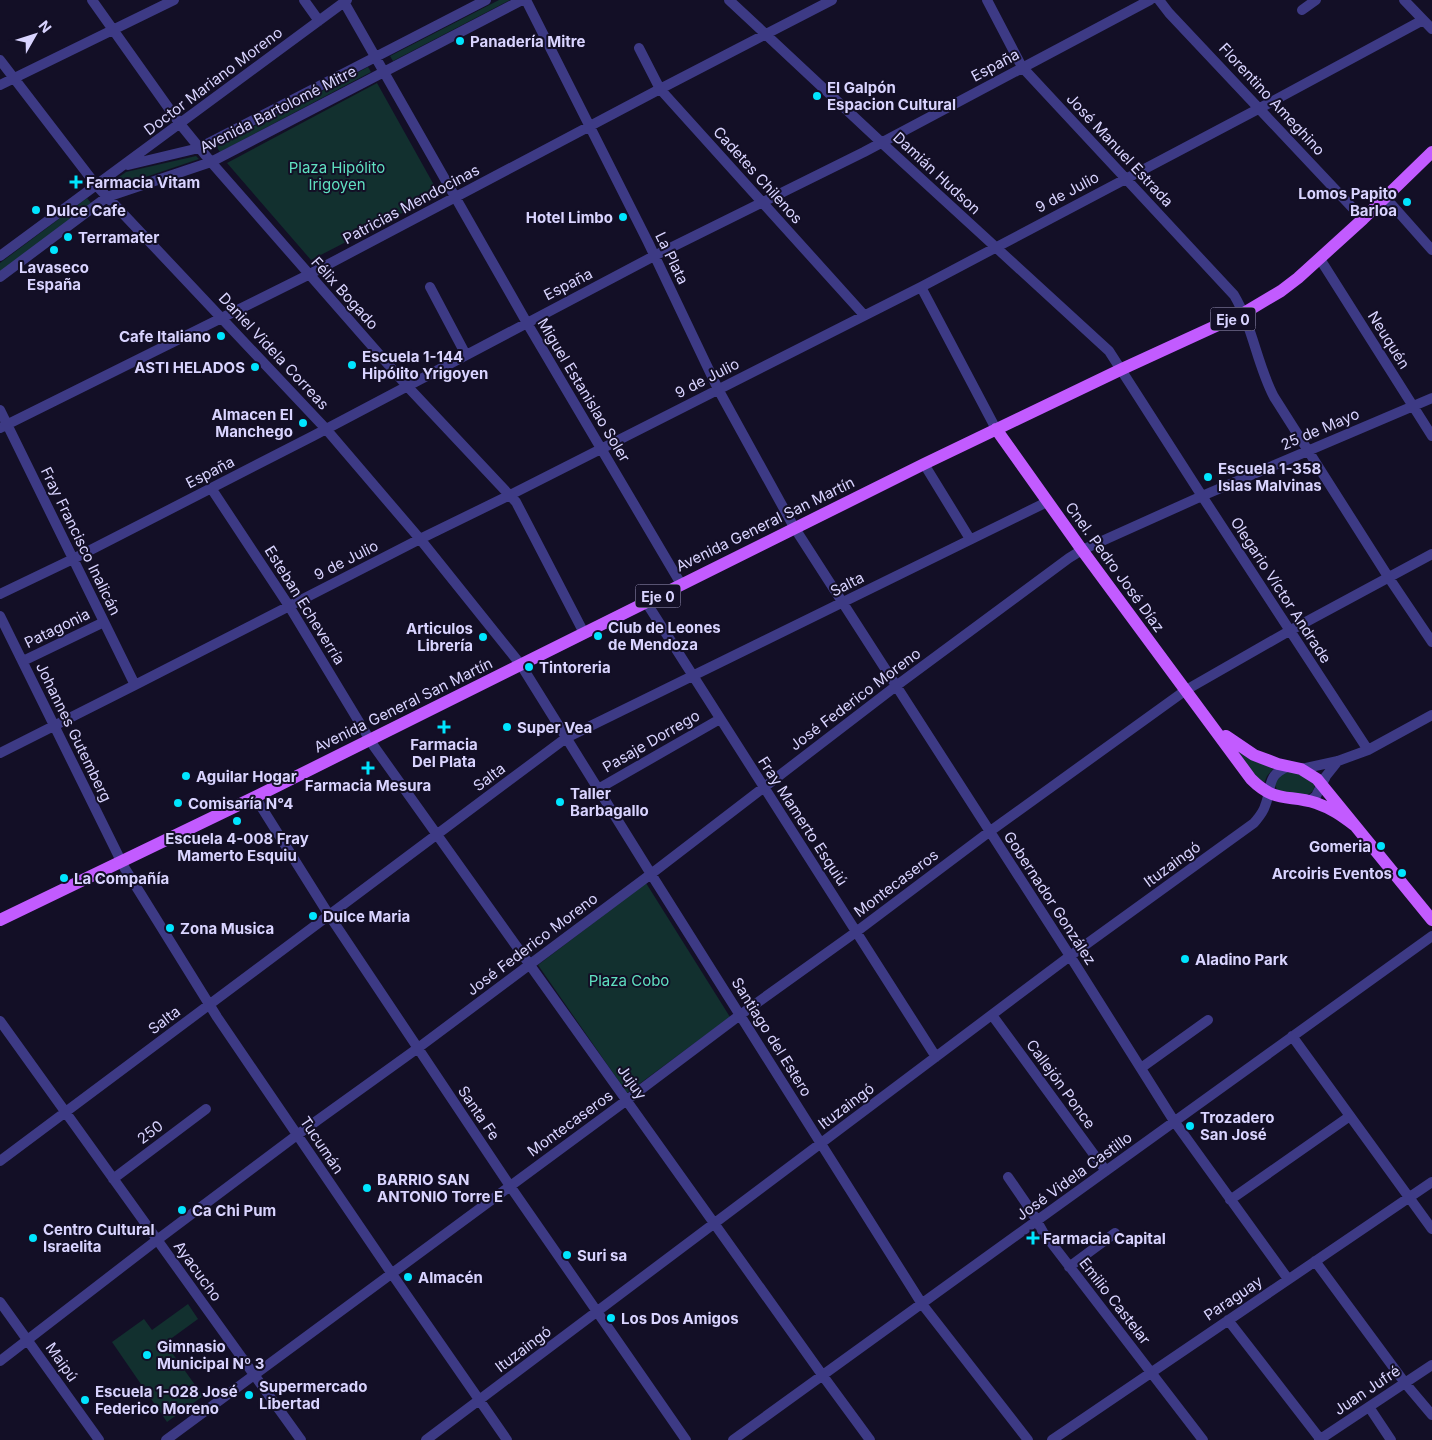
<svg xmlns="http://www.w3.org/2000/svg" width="1432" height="1440" font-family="Inter,sans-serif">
<rect width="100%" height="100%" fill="#130f26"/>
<path fill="#12302f" d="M 499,0 L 510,0 L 393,61 L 390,56 Z
M 368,67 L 371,72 L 220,152 L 216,146 Z
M 377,83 L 439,194 L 311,260 L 227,163 Z
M 196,156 L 199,159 L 113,188 L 109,184 L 126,172 Z
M 87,198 L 91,203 L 0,272 L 0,263 Z
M 1237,749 L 1274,768 L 1267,776 L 1264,783 L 1252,774 Z
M 1284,772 L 1300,772 L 1315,785 L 1313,791 L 1306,796 L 1277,790 L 1275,785 L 1277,777 Z
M 646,883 L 730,1017 L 627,1093 L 538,965 Z
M 188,1304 L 198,1319 L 165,1343 L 203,1396 L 167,1422 L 112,1342 L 144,1319 L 152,1330 Z"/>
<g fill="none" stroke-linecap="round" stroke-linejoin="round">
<path stroke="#3d3a85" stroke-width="10" d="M 92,0 L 180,124 L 211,162 L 407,386 L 516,502 L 584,633
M 304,0 L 319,21
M 526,0 L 648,242 L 718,389 L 794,527 L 1070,956 L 1174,1121 L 1288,1279
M 729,0 L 882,143 L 1109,351 L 1202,496 L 1368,750
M 987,0 L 1022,67 L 1234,295 C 1253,327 1257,365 1274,397 L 1389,578 L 1432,642
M 1159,0 L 1169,13 L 1363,219
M 1404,0 L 1432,29
M 344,2 L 527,323 L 681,584
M 1302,10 L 1316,0
M 639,48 L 660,89 L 864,315
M 0,60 L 96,185 L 326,429 L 420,539 L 521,665 L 651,874 L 922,1304 L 1028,1440
M 0,85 L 174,0
M 128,165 L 199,148 L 486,0
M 1385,197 L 1432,250
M 0,256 L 347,0
M 1320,259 L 1432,436
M 0,277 L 107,197 L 211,162 L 522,0
M 430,287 L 466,355
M 921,287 L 996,429
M 0,410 L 135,685
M 0,428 L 308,275 L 660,89 L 832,0
M 924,464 L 970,539
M 211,488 L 289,606 L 373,745 L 823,1376 L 870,1440
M 0,594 L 73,559 L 313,436 L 654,256 L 864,152 L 1150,0
M 646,602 L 936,1057
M 0,616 L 124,867 L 217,1017 L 392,1274 L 507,1440
M 23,661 L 104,622
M 0,753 L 135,685 L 420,539 L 510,495 L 921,287 L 1260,108 L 1423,20
M 1301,769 L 1338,761 L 1368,750 L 1432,715
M 598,789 L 720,719
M 255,797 L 329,915 L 510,1186 L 686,1440
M 1309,801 L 1316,796 L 1326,776 L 1338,761
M 992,1015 L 1106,1171
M 0,1021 L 301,1440
M 1292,1036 L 1432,1229
M 1141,1068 L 1208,1020
M 0,1161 L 566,738 L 1047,502
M 1008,1177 L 1030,1209 L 1043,1232 L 1203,1440
M 113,1179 L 206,1109
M 1230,1200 L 1350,1116
M 1315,1261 L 1405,1383 L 1432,1415
M 1069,1267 L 1115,1233
M 0,1302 L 99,1440
M 1228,1320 L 1321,1440
M 0,1361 L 157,1240 L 297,1135 L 418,1048 L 651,874 L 896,686 L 1069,558 L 1082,550 L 1202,496 L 1432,398
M 1369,1407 L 1391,1440
M 166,1440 L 627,1100 L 740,1015 L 856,932 L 989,832 L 1186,690 L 1291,630 L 1432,554
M 426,1440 L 1070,956 L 1254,823 C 1258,818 1263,813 1265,806 C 1272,790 1266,775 1287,767
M 733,1440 C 966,1272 1198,1103 1432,936
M 1052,1440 L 1432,1182
M 1319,1440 L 1432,1365"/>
<path stroke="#c25bff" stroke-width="12" d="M 996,429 L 1082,550 L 1251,779 C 1276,804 1288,794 1316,803 C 1331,808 1342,816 1354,825
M 1226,736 L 1254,755 L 1278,764 L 1301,769 L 1317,779 L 1432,920
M 0,920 L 255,797 L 924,464 L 1122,369 L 1244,313 L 1281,291 L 1298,278 L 1363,219 L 1432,152"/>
</g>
<g fill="#00e5ff" stroke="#130f26" stroke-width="2">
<circle cx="460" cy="41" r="5"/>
<circle cx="817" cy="96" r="5"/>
<path d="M73.5 174.5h5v5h5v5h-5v5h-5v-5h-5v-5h5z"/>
<circle cx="1407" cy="202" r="5"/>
<circle cx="36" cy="210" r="5"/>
<circle cx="623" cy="217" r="5"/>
<circle cx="68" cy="237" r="5"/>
<circle cx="54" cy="250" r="5"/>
<circle cx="221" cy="336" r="5"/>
<circle cx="352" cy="365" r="5"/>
<circle cx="255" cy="367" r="5"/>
<circle cx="303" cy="423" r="5"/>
<circle cx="1208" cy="477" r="5"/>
<circle cx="598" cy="636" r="5"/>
<circle cx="483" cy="637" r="5"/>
<circle cx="529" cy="667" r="5"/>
<path d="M441.5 719.5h5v5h5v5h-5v5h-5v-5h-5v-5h5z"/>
<circle cx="507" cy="727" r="5"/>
<path d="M365.5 760.5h5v5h5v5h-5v5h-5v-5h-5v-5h5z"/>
<circle cx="186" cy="776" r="5"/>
<circle cx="560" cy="802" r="5"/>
<circle cx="178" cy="803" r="5"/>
<circle cx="237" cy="821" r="5"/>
<circle cx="1381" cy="846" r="5"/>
<circle cx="1402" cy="873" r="5"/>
<circle cx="64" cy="878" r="5"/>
<circle cx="313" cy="916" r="5"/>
<circle cx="170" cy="928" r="5"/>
<circle cx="1185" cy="959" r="5"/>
<circle cx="1190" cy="1126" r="5"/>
<circle cx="367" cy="1188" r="5"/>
<circle cx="182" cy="1210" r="5"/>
<circle cx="33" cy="1238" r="5"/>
<path d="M1030.5 1230.5h5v5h5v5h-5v5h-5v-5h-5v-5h5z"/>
<circle cx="567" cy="1255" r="5"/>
<circle cx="408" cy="1277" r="5"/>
<circle cx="611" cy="1318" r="5"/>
<circle cx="147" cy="1355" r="5"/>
<circle cx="249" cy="1395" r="5"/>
<circle cx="85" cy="1400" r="5"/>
</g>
<g text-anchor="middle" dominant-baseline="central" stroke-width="4" stroke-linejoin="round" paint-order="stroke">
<g fill="#130f26" stroke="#9e99be" stroke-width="1">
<rect x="1210.5" y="307.5" width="45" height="23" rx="4"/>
<rect x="635.5" y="584.5" width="45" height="23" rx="4"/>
</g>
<g font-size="14" font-weight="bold" fill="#d9d4ff">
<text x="1233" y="319">Eje 0</text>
<text x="658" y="596">Eje 0</text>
</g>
<g font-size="15" font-weight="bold" fill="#d9d4ff" stroke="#130f26" text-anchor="start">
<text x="470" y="41">Panadería Mitre</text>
<text x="827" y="87">El Galpón<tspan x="827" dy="17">Espacion Cultural</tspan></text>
<text x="86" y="182">Farmacia Vitam</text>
<text x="1397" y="193" text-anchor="end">Lomos Papito<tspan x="1397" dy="17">Barloa</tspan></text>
<text x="46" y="210">Dulce Cafe</text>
<text x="613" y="217" text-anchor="end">Hotel Limbo</text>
<text x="78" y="237">Terramater</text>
<text x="54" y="267" text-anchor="middle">Lavaseco<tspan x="54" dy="17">España</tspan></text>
<text x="211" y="336" text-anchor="end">Cafe Italiano</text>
<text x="362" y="356">Escuela 1-144<tspan x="362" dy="17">Hipólito Yrigoyen</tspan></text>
<text x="245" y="367" text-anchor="end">ASTI HELADOS</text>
<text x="293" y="414" text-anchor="end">Almacen El<tspan x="293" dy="17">Manchego</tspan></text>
<text x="1218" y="468">Escuela 1-358<tspan x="1218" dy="17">Islas Malvinas</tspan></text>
<text x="608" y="627">Club de Leones<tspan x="608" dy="17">de Mendoza</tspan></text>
<text x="473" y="628" text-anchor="end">Articulos<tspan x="473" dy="17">Librería</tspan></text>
<text x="539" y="667">Tintoreria</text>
<text x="517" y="727">Super Vea</text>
<text x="444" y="744" text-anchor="middle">Farmacia<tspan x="444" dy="17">Del Plata</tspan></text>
<text x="196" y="776">Aguilar Hogar</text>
<text x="368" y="785" text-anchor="middle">Farmacia Mesura</text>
<text x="570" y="793">Taller<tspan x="570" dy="17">Barbagallo</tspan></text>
<text x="188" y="803">Comisaría N°4</text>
<text x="237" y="838" text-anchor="middle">Escuela 4-008 Fray<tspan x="237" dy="17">Mamerto Esquiu</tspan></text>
<text x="1371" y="846" text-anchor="end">Gomeria</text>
<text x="1392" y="873" text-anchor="end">Arcoiris Eventos</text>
<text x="74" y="878">La Compañía</text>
<text x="323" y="916">Dulce Maria</text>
<text x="180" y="928">Zona Musica</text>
<text x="1195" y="959">Aladino Park</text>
<text x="1200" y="1117">Trozadero<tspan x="1200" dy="17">San José</tspan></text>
<text x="377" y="1179">BARRIO SAN<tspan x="377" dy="17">ANTONIO Torre E</tspan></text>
<text x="192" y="1210">Ca Chi Pum</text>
<text x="43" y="1229">Centro Cultural<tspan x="43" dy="17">Israelita</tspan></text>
<text x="1043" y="1238">Farmacia Capital</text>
<text x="577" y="1255">Suri sa</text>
<text x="418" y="1277">Almacén</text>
<text x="621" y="1318">Los Dos Amigos</text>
<text x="157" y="1346">Gimnasio<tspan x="157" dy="17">Municipal Nº 3</tspan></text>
<text x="259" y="1386">Supermercado<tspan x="259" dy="17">Libertad</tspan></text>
<text x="95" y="1391">Escuela 1-028 José<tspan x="95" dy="17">Federico Moreno</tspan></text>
</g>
<g font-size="15" fill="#d9d4ff" stroke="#130f26">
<text transform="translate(995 65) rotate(-28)">España</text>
<text transform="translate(213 81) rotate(-37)">Doctor Mariano Moreno</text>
<text transform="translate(1272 99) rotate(47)">Florentino Ameghino</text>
<text transform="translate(278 109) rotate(-27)">Avenida Bartolomé Mitre</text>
<text transform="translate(1120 150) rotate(47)">José Manuel Estrada</text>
<text transform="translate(937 173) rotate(43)">Damián Hudson</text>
<text transform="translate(758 175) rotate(48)">Cadetes Chilenos</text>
<text transform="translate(1067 192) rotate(-28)">9 de Julio</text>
<text transform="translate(411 204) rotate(-28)">Patricias Mendocinas</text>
<text transform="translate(672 258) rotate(64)">La Plata</text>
<text transform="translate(568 284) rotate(-27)">España</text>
<text transform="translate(345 293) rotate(48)">Félix Bogado</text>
<text transform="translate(1389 340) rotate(58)">Neuquén</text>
<text transform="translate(274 351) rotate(47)">Daniel Videla Correas</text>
<text transform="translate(707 378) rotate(-27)">9 de Julio</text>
<text transform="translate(584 390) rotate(59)">Miguel Estanislao Soler</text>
<text transform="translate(1320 429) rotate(-23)">25 de Mayo</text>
<text transform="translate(210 472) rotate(-27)">España</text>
<text transform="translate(765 524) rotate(-26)">Avenida General San Martín</text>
<text transform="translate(81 541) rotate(64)">Fray Francisco Inalicán</text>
<text transform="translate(346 560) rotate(-27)">9 de Julio</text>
<text transform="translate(1115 567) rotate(54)">Cnel. Pedro José Díaz</text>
<text transform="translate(847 584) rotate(-27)">Salta</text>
<text transform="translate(1281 590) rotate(57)">Olegario Víctor Andrade</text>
<text transform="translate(305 605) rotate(58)">Esteban Echeverría</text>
<text transform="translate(57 628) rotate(-26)">Patagonia</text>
<text transform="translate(855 699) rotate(-37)">José Federico Moreno</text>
<text transform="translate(403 705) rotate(-26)">Avenida General San Martín</text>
<text transform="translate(74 732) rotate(64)">Johannes Gutemberg</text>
<text transform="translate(651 741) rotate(-30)">Pasaje Dorrego</text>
<text transform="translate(489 777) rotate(-37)">Salta</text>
<text transform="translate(803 821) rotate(57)">Fray Mamerto Esquiú</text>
<text transform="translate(1172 864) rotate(-36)">Ituzaingó</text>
<text transform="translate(896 883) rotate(-37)">Montecaseros</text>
<text transform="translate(1050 898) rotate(57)">Gobernador González</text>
<text transform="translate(532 944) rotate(-37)">José Federico Moreno</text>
<text transform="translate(164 1020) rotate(-37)">Salta</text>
<text transform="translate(772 1037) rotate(58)">Santiago del Estero</text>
<text transform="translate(632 1082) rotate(55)">Jujuy</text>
<text transform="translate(1061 1084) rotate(54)">Callejón Ponce</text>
<text transform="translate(846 1106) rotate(-37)">Ituzaingó</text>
<text transform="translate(479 1113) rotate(56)">Santa Fe</text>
<text transform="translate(570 1123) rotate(-36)">Montecaseros</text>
<text transform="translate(150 1132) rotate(-37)">250</text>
<text transform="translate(322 1145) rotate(56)">Tucumán</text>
<text transform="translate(1074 1176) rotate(-36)">José Videla Castillo</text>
<text transform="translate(198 1271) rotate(54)">Ayacucho</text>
<text transform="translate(1233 1298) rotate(-34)">Paraguay</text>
<text transform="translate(1115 1301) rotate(52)">Emilio Castelar</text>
<text transform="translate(523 1349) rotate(-37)">Ituzaingó</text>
<text transform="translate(62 1362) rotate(55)">Maipú</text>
<text transform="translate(1367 1390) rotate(-34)">Juan Jufré</text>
</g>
<g font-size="15" fill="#5fe0c0" stroke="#130f26">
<text x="337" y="167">Plaza Hipólito<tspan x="337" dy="17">Irigoyen</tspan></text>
<text x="629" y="980">Plaza Cobo</text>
</g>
</g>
<g transform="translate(35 35) rotate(51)" stroke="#130f26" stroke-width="4" paint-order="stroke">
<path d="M0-4L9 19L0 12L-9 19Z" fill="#d9d4ff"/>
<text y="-8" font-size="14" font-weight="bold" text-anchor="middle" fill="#d9d4ff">N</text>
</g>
</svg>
